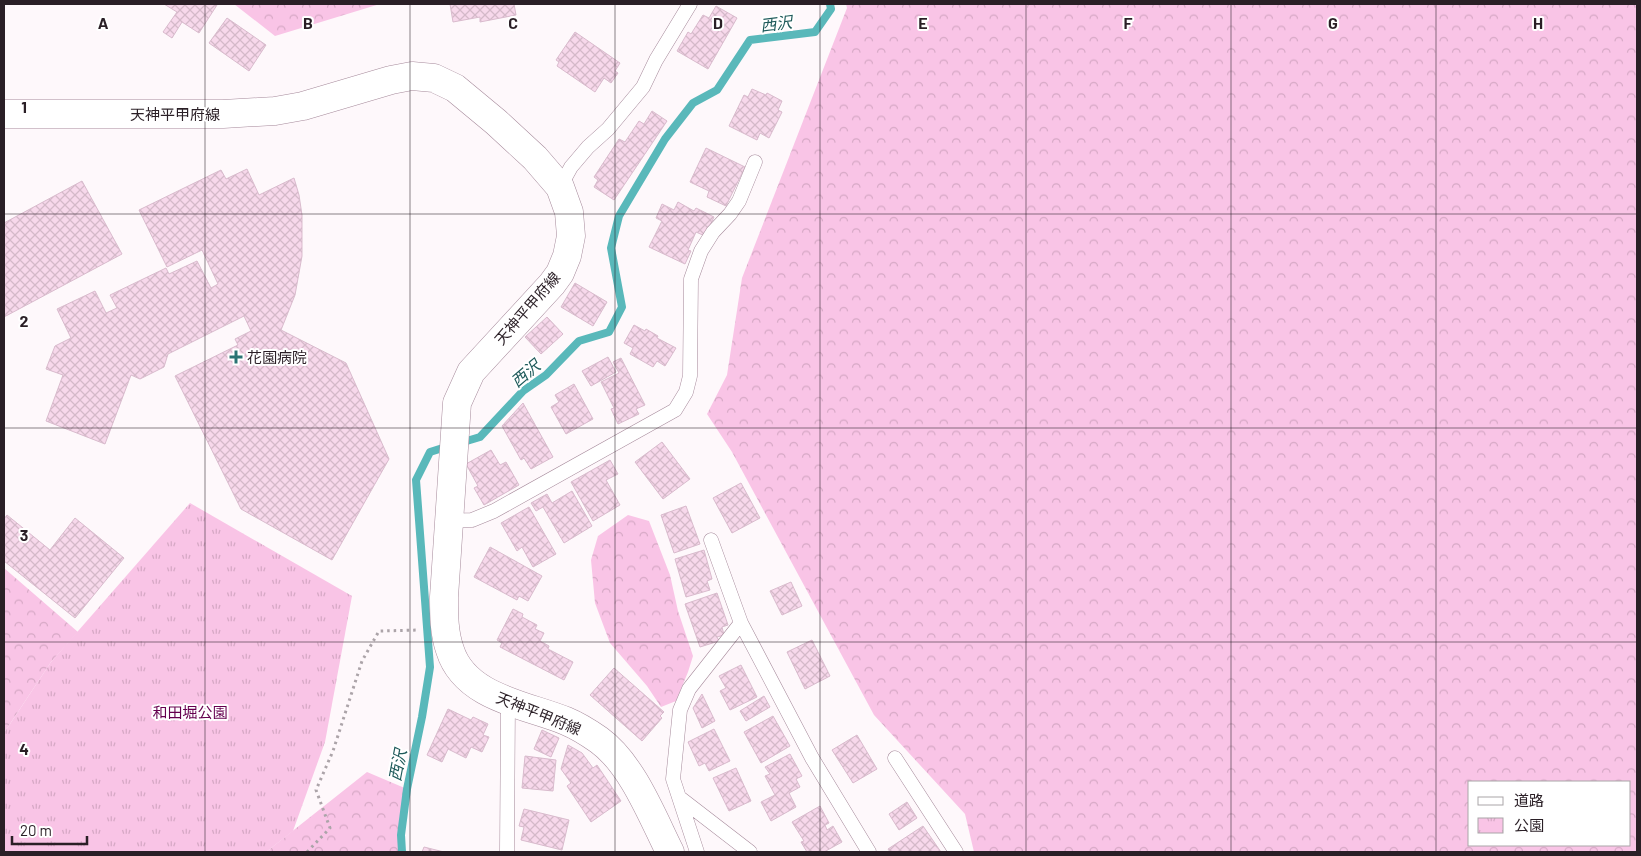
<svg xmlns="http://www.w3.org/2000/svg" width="1641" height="856" font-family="Barlow,'Noto Sans JP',sans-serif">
<defs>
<pattern id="forest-crowns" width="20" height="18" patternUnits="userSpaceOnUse" patternTransform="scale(1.25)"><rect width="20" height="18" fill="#f9c4e6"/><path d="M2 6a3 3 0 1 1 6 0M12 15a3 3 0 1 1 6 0" fill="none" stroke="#d6a8c5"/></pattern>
<pattern id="park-tufts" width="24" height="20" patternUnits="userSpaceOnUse" patternTransform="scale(1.25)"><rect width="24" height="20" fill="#f9c4e6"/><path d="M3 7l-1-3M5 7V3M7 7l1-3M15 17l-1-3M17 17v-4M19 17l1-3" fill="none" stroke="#d6a8c5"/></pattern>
<pattern id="building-cross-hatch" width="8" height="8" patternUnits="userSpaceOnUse" patternTransform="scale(1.25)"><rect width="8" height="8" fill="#f7d8eb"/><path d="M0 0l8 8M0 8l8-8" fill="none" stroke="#d4b9c9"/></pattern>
</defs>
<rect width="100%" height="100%" fill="#fef8fb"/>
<path fill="url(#forest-crowns)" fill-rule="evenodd" d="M 234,4 L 380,4 L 275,36 Z
M 846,4 L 1637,4 L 1637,852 L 974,852 L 965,814 L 874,715 L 732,452 L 707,414 L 727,375 L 742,278 L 847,8 ZM 1470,782 L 1630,782 L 1630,845 L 1470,845 Z
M 628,515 L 649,521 L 670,575 L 678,611 L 693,656 L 688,672 L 676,701 L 661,707 L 647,686 L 610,643 L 595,603 L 591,560 L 598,536 Z
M 4,568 L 78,632 L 51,662 L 4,733 Z
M 367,772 L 407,789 L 401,835 L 402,852 L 266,852 Z"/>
<path fill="url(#park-tufts)" d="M 190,503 L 352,596 L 325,742 L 293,831 L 266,852 L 4,852 L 4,733 L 51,662 Z"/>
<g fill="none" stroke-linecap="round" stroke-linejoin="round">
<path stroke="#59b8ba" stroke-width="8" d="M 460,443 L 480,437 L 523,391 L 546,375 L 579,341 L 609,332 L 622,307 L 611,248 L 619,216 L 665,139 L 693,103 L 717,90 L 750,40 L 815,32 L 831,9 L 830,4
M 402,852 L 401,835 L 407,789 L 422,717 L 430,667 L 416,480 L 430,452 L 449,446"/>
</g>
<path fill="url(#building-cross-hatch)" stroke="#d9bbcd" d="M 164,4 L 215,4 L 217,5 L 199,33 L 182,22 L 172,38 L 163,32 L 177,12 Z
M 450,4 L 514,4 L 516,15 L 480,22 L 480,17 L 453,22 Z
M 716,6 L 737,18 L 708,69 L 677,51 L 688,32 L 691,34 L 703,15 L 709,18 Z
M 227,18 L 266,45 L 249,71 L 209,43 Z
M 575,32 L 620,63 L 615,71 L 618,73 L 611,83 L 604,78 L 595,92 L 557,66 L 559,62 L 556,60 Z
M 752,89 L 766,95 L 767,93 L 782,101 L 778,110 L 782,112 L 769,138 L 760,133 L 757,140 L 729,126 L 744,95 L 748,97 Z
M 652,111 L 667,121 L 614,200 L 594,187 L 598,180 L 594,177 L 619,139 L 625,142 L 639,121 L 644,124 Z
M 706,148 L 745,167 L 726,206 L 707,197 L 709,191 L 690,182 Z
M 247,169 L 259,195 L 294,178 L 299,195 L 302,215 L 302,256 L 295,295 L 281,330 L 346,363 L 389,459 L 332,560 L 241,509 L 175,376 L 238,345 L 235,339 L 251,331 L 244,316 L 168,354 L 164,367 L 140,379 L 131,375 L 105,444 L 46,421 L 63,375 L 46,369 L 55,346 L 71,338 L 57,309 L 95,291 L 106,313 L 117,308 L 110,295 L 166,268 L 169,274 L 197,261 L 211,288 L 218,284 L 202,250 L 167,267 L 139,210 L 221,170 L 226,179 Z
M 82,181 L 122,254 L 4,317 L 4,223 Z
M 678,202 L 694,211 L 696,208 L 714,217 L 705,236 L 696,232 L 688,250 L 691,251 L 685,264 L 649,247 L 662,221 L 656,218 L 662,204 L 674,210 Z
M 575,283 L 607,302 L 593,326 L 561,307 Z
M 547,317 L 563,334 L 541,354 L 525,337 Z
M 634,325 L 645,331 L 646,329 L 658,336 L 657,338 L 676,348 L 665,366 L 657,361 L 653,367 L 630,354 L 633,348 L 624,343 Z
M 608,357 L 616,372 L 591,386 L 582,371 Z
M 621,358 L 645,405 L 636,409 L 639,414 L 618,424 L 611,409 L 614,408 L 601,382 L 619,373 L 613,362 Z
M 574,384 L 593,419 L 566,434 L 551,407 L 559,402 L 555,395 Z
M 523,403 L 553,457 L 531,469 L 524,458 L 521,460 L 502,426 Z
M 662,442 L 690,479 L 663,499 L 635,462 Z
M 491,450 L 500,465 L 506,462 L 519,485 L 484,505 L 474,488 L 478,486 L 466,464 Z
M 610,460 L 618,474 L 606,480 L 620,505 L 593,521 L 571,482 Z
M 741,483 L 760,518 L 732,533 L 713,498 Z
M 572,491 L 592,526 L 564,543 L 543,507 L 536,511 L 531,503 L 547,494 L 552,503 Z
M 686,506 L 700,544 L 674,553 L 661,515 Z
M 529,507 L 556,554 L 533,567 L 522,547 L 517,551 L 501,523 Z
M 7,515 L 50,550 L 75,518 L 124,558 L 75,618 L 4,561 L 4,519 Z
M 490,547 L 542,576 L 528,601 L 519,596 L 517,600 L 474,577 Z
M 704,550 L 712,579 L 707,581 L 710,590 L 686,597 L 675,559 Z
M 791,582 L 802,606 L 782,615 L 770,591 Z
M 717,593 L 728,625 L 722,627 L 724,635 L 717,637 L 719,641 L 700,647 L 685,604 Z
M 513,609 L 523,614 L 522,617 L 537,625 L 535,629 L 544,633 L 540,641 L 549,646 L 548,649 L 573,662 L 564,680 L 500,647 L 502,643 L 497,640 Z
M 812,640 L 830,676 L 805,689 L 787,652 Z
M 741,665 L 757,697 L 730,710 L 720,691 L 726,688 L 719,676 Z
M 614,668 L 664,712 L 660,716 L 662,718 L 642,741 L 590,695 Z
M 702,694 L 715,721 L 702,728 L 693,708 Z
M 764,696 L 770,707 L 746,721 L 740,711 Z
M 448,709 L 471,720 L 473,717 L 488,724 L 483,735 L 489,737 L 482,752 L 471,747 L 466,758 L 448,749 L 442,762 L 427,755 Z
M 773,716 L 790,746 L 761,763 L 744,732 Z
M 714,729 L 730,761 L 709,771 L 705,763 L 699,766 L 688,742 Z
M 542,730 L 559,738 L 551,757 L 534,749 Z
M 857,735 L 877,769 L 853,783 L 832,750 Z
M 568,745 L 582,753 L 593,768 L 597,765 L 621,801 L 591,822 L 567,786 L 571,783 L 561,769 Z
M 790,754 L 802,776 L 796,779 L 800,787 L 789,793 L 796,807 L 771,821 L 761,802 L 775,795 L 765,776 L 770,774 L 765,767 Z
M 525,756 L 556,760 L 553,791 L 522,788 Z
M 736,768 L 751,801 L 729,811 L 713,778 Z
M 907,802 L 917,818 L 899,830 L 889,814 Z
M 820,806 L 829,823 L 825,825 L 827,830 L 833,826 L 842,842 L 824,852 L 807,852 L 801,842 L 804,841 L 792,822 Z
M 524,809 L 569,820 L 562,850 L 521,840 L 524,827 L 519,826 Z
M 923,826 L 941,852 L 890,852 L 888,849 Z
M 424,847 L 444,852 L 422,852 Z"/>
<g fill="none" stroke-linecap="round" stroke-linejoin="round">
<g stroke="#a68a9b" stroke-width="15">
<path id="service" d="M 560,187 L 571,167 L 588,147 L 608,129 L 643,87 L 656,60 L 690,4
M 449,521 L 472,520 L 494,511 L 675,410 L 686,392 L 690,376 L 691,279 L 701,251 L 713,232 L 730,214 L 739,201 L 755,162
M 711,540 L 741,623 L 812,758 L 869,852
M 895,758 L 956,852
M 680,798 L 750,852
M 507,852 L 508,702
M 697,852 L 673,779 L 680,710 L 689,689 L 741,623"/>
</g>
<g stroke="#a68a9b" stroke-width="29">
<path id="secondary" d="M 4,114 L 223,114 L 275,111 L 303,106 L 391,80 L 412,76 L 434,78 L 455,88 L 496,122 L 535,158 L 560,187 L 569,212 L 571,236 L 567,256 L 560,273 L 552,284 L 471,372 L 457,403 L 444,597 C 444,616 444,633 450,650 C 465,698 527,705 566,721 C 578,726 589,733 599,740 C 632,764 652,816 670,852"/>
</g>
<path stroke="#aca4a9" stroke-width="3" stroke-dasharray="2.5 4" stroke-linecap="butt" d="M 307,852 L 330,828 L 316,790 L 333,751 L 362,661 L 379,631 L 419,630"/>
<use href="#service" stroke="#fff" stroke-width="14"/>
<use href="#secondary" stroke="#fff" stroke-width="28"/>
</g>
<path fill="none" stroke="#2a1f26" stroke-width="1" stroke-opacity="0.55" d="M 205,4 L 205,852M 410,4 L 410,852M 615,4 L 615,852M 820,4 L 820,852M 1026,4 L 1026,852M 1231,4 L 1231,852M 1436,4 L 1436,852M 4,214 L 1637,214M 4,428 L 1637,428M 4,642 L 1637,642"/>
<path fill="#297373" stroke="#fff" stroke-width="2" d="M233.5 349.5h5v5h5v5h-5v5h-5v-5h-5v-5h5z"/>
<g text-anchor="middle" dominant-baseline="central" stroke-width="4" stroke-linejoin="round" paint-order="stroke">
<g font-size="15" fill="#2a1f26" stroke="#fff">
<text x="175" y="114">天神平甲府線</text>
<text transform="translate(527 308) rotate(-49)">天神平甲府線</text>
<text transform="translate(539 713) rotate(22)">天神平甲府線</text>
</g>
<g font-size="15" fill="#2a1f26" stroke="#fff" text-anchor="start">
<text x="247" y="357">花園病院</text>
</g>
<g font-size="15" fill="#65004f" stroke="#fff">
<text x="190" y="712">和田堀公園</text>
</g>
<g font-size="16" font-style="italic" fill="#1e5a5a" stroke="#fff">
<text transform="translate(776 23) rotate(-7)">西沢</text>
<text transform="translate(525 373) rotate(-40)">西沢</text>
<text transform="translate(397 765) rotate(-79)">西沢</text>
</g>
</g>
<g font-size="16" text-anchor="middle" font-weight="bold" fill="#2a1f26" stroke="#fff" stroke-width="4" stroke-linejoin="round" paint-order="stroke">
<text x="103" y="29">A</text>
<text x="308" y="29">B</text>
<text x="513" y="29">C</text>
<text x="718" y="29">D</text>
<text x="923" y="29">E</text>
<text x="1128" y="29">F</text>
<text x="1333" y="29">G</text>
<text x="1538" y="29">H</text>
<text x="24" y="113">1</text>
<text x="24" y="327">2</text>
<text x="24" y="541">3</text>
<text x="24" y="755">4</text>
</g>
<rect width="1641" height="856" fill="none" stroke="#2a1f26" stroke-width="10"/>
<rect x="1468" y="781" width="162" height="65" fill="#ffffff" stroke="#aaa5a8"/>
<rect x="1478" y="797" width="25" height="8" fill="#ffffff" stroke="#aaa5a8"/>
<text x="1514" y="806" font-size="15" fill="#2a1f26">道路</text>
<rect x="1478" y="818" width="25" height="15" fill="url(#park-tufts)" stroke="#aaa5a8"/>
<text x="1514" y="831" font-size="15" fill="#2a1f26">公園</text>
<path d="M12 836v8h75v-8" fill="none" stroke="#2a1f26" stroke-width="2.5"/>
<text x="20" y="836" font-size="15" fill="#2a1f26" stroke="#ffffff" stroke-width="4" paint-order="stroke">20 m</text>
</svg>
